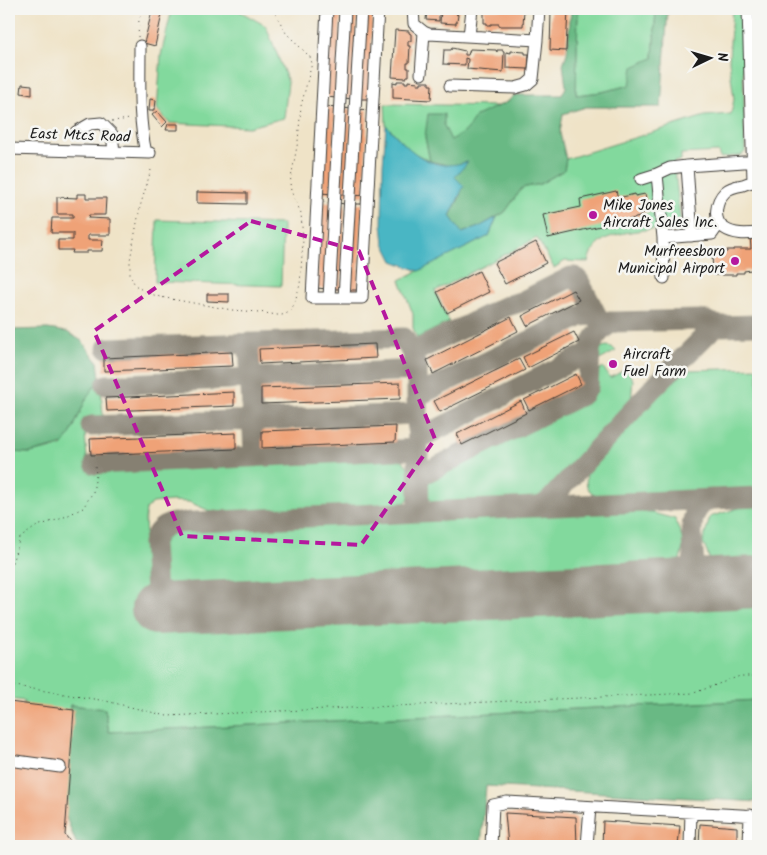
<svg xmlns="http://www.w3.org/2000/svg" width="767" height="855" font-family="Kalam,sans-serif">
<rect width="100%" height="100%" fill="#f6f6f2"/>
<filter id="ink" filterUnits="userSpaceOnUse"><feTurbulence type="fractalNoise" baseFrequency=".02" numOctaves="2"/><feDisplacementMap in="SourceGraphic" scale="10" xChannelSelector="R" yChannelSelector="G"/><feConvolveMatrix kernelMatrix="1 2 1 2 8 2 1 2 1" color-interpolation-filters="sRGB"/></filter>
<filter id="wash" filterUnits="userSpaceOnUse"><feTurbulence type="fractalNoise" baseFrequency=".0096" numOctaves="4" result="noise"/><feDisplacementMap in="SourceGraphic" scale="20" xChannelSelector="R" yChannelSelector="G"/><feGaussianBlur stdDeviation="1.12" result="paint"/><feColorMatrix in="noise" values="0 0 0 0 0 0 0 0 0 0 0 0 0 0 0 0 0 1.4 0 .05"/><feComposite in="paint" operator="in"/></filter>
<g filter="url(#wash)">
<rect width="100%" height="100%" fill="#efe3c7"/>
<path fill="#82d99d" stroke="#4f7a5c" d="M 172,9 L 236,9 L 266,26 L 288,82 L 284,118 L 249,127 L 169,123 L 157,109 L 161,55 Z
M 578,9 L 656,9 L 653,58 L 630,85 L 602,92 L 576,95 Z
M 732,9 L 742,9 L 745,152 L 742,155 L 720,158 L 718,152 L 681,154 L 681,160 L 674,162 L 681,226 C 660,229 626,230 607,238 C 597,243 590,252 588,262 L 565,261 L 554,268 L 537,238 L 435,291 L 449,322 L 417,338 L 413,328 L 413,314 L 400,280 L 489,236 L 497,217 L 505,212 L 522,188 L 540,184 L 564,170 L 566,159 L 705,116 L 731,114 L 734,99 L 729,61 Z
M 385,104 L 498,106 L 476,116 L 468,131 L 451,141 L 444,126 L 425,137 L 430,161 L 412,152 L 386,125 Z
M 157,220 L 283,224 L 281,286 L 155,282 Z
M 606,346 L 612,347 L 616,351 L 596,362 C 596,354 597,348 606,346 Z
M 603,367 L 610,378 L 626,369 L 633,380 L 631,401 L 546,494 L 537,499 L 527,501 L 439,506 L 430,500 L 425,493 L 427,484 L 433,476 L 591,398 L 595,373 Z
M 758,368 L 758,490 L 603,498 C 586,492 584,486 588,470 L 646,404 L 688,370 Z
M 100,378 L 103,416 L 100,420 L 84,420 L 88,471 L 400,457 L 412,472 C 412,489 414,503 394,507 L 219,515 L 189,502 L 171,501 L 153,503 L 146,509 L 145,520 L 151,629 L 758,601 L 758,700 L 109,732 L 105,709 L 70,705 L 67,755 L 19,750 L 24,701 L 9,699 L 9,452 L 30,453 L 62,446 L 72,431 L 86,399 Z
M 758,504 L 758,566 L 713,568 L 703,542 L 710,517 L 748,505 Z
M 638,509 L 675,519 L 684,543 L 678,568 L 174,591 L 162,581 L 159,549 L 173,530 Z"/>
<path fill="#69b984" stroke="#426a50" d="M 571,9 L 578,9 L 576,95 L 602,92 L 630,85 L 633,67 L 653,58 L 656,9 L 668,9 L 661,107 L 586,107 L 563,114 L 560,133 L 566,159 L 564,170 L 540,184 L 522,188 L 505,212 L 479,227 L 461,233 L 450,216 L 461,195 L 455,178 L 447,165 L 430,161 L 425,137 L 428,114 L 444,114 L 444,126 L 451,140 L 466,131 L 476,116 L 507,102 L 515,95 L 562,95 L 566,87 L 563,64 L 567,53 Z
M 48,329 L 67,332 L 82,341 L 98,362 L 100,378 L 86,399 L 72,431 L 64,444 L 30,453 L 9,452 L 9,330 Z
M 758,700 L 758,802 L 486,786 L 481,846 L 93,846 L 76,843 L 64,812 L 70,705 L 105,709 L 109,732 Z"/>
<path fill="#49b6c4" stroke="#326970" d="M 386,125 C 403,143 421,165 448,165 C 454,165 461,163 468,162 L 455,177 L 464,186 L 450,216 L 462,233 L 479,227 L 497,217 L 489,236 L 419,271 L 393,261 L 384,243 L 382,225 L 383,165 Z"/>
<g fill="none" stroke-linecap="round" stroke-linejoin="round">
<path stroke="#868072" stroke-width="21" d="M 614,322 L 698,320 L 706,321 L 719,326
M 249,343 L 254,455
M 107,348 L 404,338 L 412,353
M 106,385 L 417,370
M 417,396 L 417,370 L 412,353 L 504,307 L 523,301 L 571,277 L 575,277 L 579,281 L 598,318 L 605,322 L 614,322 C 602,327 591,339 590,352 L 418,439
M 91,426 L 417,414
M 95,464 L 418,449
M 419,476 L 583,394 L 588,387 L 590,352
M 711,499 C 684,509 693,541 694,565 C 698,580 708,582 722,584
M 538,507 L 547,503 L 653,388 L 713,328 L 719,326 L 758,325
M 419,512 L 417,396 L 581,316 L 591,315 L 598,318
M 678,586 C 687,582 693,576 694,565
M 157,609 L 153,543 C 156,531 162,526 174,523 L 758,497"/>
<path stroke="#868072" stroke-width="52" d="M 157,609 L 758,582"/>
</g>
<g id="blocks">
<path fill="#efa277" d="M 427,9 L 439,9 L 439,21 L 426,20 Z
M 441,9 L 459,9 L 458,14 L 456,14 L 458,15 L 457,22 L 456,22 L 456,24 L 440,23 Z
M 484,9 L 524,9 L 523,26 L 499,26 L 499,24 L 491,24 L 491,25 L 487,25 L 487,23 L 484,23 Z
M 553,9 L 568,9 L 566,51 L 550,50 L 551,11 Z
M 152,11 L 162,14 L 155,46 L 144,43 Z
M 332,11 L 341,11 L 336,98 L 327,97 Z
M 348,12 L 357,13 L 353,99 L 343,98 Z
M 364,13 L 373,13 L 369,99 L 359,99 Z
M 395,30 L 409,31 L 409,33 L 411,34 L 411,41 L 408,41 L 408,46 L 410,46 L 409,63 L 407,63 L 407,68 L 409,68 L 409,76 L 407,76 L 406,78 L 392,77 Z
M 452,48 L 465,51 L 465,55 L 468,55 L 470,49 L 496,50 L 497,52 L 497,50 L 503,50 L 503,52 L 504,52 L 503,72 L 467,69 L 468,59 L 465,58 L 465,65 L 443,64 L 444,50 L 451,50 Z
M 511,51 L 525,52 L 525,54 L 529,54 L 528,69 L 506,68 L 506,52 L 511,53 Z
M 397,81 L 405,81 L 405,83 L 408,83 L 408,81 L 418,82 L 417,84 L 421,84 L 421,82 L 429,82 L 429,85 L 432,85 L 431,100 L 393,98 L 393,82 L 397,83 Z
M 22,84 L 32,85 L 32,95 L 21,93 Z
M 150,99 L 156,100 L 155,109 L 153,109 L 153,111 L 149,111 Z
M 327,107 L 336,108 L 331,194 L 322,193 Z
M 343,108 L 352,109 L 348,195 L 338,195 Z
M 359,109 L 368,110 L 364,196 L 354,195 Z
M 157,111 L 167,122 L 162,127 L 152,115 Z
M 168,124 L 178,124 L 178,130 L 166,130 Z
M 616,191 L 618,198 L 635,194 L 635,196 L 645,194 L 649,212 L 640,214 L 640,217 L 548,238 L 543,215 L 581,207 L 580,199 Z
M 197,192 L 247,193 L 247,204 L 197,203 Z
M 77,194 L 86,194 L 86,198 L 106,198 L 105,215 L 89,215 L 88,218 L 110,219 L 110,235 L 88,235 L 88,240 L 103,240 L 102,251 L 87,251 L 87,253 L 72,253 L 73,250 L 58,250 L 58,240 L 73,240 L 73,233 L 51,233 L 52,218 L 73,218 L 73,214 L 57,214 L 57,197 L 77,198 Z
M 321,202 L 331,203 L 326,289 L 317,288 Z
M 338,203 L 345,204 L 341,289 L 333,289 Z
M 352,204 L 363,204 L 358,290 L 347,290 Z
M 758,235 L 758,273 L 752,274 L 751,270 L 744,271 L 744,273 L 736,273 L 736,275 L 713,275 L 712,253 L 727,252 L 727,250 L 734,250 L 734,249 L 751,249 L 750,236 Z
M 536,242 L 546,263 L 505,284 L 494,263 Z
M 479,271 L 489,292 L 447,313 L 437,292 Z
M 573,290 L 579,300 L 527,326 L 522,316 Z
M 207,294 L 229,294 L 229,302 L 207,301 Z
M 511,317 L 518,331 L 433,374 L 427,360 Z
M 574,332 L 579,342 L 528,368 L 523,357 Z
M 375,344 L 376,358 L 260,364 L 259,349 Z
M 232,352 L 233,366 L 104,371 L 104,358 Z
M 519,359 L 525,370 L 440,412 L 434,401 Z
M 576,374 L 581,384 L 529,410 L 524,400 Z
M 400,383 L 400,399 L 261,404 L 261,388 Z
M 234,392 L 234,406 L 107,411 L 106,398 Z
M 521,401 L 526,413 L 462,445 L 457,434 Z
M 396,426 L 395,442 L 262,448 L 262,431 Z
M 236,433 L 236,449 L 91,455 L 90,439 Z
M 9,702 L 74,710 L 65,835 L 74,846 L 9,846 Z
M 505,813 L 576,817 L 577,846 L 508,846 Z
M 603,821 L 680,826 L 678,846 L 602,846 Z
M 700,824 L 737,827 L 737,846 L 699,846 Z"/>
</g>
</g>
<g filter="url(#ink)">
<use href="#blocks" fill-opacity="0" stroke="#3c3a36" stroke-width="1"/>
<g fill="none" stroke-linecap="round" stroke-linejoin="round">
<g stroke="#3c3a36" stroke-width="13">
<path id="minor" d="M 327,9 L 312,298 L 362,298 L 378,9
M 413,9 L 414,24 L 424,32 L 429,34 L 537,40 L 539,9
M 748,9 L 753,181
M 469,36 L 472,9
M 140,46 C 140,82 138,118 146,153
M 421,74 L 424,32
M 450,86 L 515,88 L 526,85 L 533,79 L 537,40
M 76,132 L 90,124 L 101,123 L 112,134 L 114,152
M 9,149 L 150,153
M 641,179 L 657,174
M 758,182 C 753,181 748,183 743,185 C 737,186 729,188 725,192 C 716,201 712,220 724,228 C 734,235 746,234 758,233
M 692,236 L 687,166 L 758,161
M 663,238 L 712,234 L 719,224
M 664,278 L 663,238 L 657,174 L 670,168 L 687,166
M 329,298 L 345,9
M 344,298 L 361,9
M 9,760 L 60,767
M 491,846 L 493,805 L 507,802 L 758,816
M 587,846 L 590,807
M 690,846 L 691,812
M 749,846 L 750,815"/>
</g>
<path stroke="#3c3a36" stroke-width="1" stroke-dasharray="1 4" stroke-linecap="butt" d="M 138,37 L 139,19 L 142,9
M 112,121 L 131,119
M 151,170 L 140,207 L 130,260 L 130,275 L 135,285 L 145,292 L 160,297 L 232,310 L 259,312 L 277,315 L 282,315 L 290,312 L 294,304 L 300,285 L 303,240 L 301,213 L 291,191 L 290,183 L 298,141 L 301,106 L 312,63 L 310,57 L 286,33 L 273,9
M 9,572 L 20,538 L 37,526 L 60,519 L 83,508 L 93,492 L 96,475 L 95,464
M 9,685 L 106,701 L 167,716 L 694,693 L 740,676 L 758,676"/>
<use href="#minor" stroke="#fff" stroke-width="11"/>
</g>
</g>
<path fill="none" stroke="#b5179e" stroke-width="4" stroke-dasharray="10 6" stroke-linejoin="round" d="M 251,221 L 359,251 L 435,439 L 361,545 L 182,536 L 94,331 Z"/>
<g fill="#b5179e" stroke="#f6f6f2" stroke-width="2">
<circle cx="593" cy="215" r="5"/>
<circle cx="735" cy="261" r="5"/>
<circle cx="613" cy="364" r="5"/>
</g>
<g text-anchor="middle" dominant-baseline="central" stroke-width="5" stroke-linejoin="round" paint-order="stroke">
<g font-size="15" fill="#1c1c1c" stroke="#f6f6f2">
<text transform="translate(80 136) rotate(2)">East Mtcs Road</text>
</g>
<g font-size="15" fill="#1c1c1c" stroke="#f6f6f2" text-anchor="start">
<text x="603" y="206">Mike Jones<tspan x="603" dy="17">Aircraft Sales Inc.</tspan></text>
<text x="725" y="252" text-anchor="end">Murfreesboro<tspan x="725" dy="17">Municipal Airport</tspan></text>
<text x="623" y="355">Aircraft<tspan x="623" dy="17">Fuel Farm</tspan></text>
</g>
</g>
<rect width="767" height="855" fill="none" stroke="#f6f6f2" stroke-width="30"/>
<g transform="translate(710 58) rotate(85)" stroke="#f6f6f2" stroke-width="4" paint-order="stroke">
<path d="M0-4L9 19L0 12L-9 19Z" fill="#1c1c1c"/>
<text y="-8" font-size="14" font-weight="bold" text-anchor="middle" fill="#1c1c1c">N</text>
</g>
</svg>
